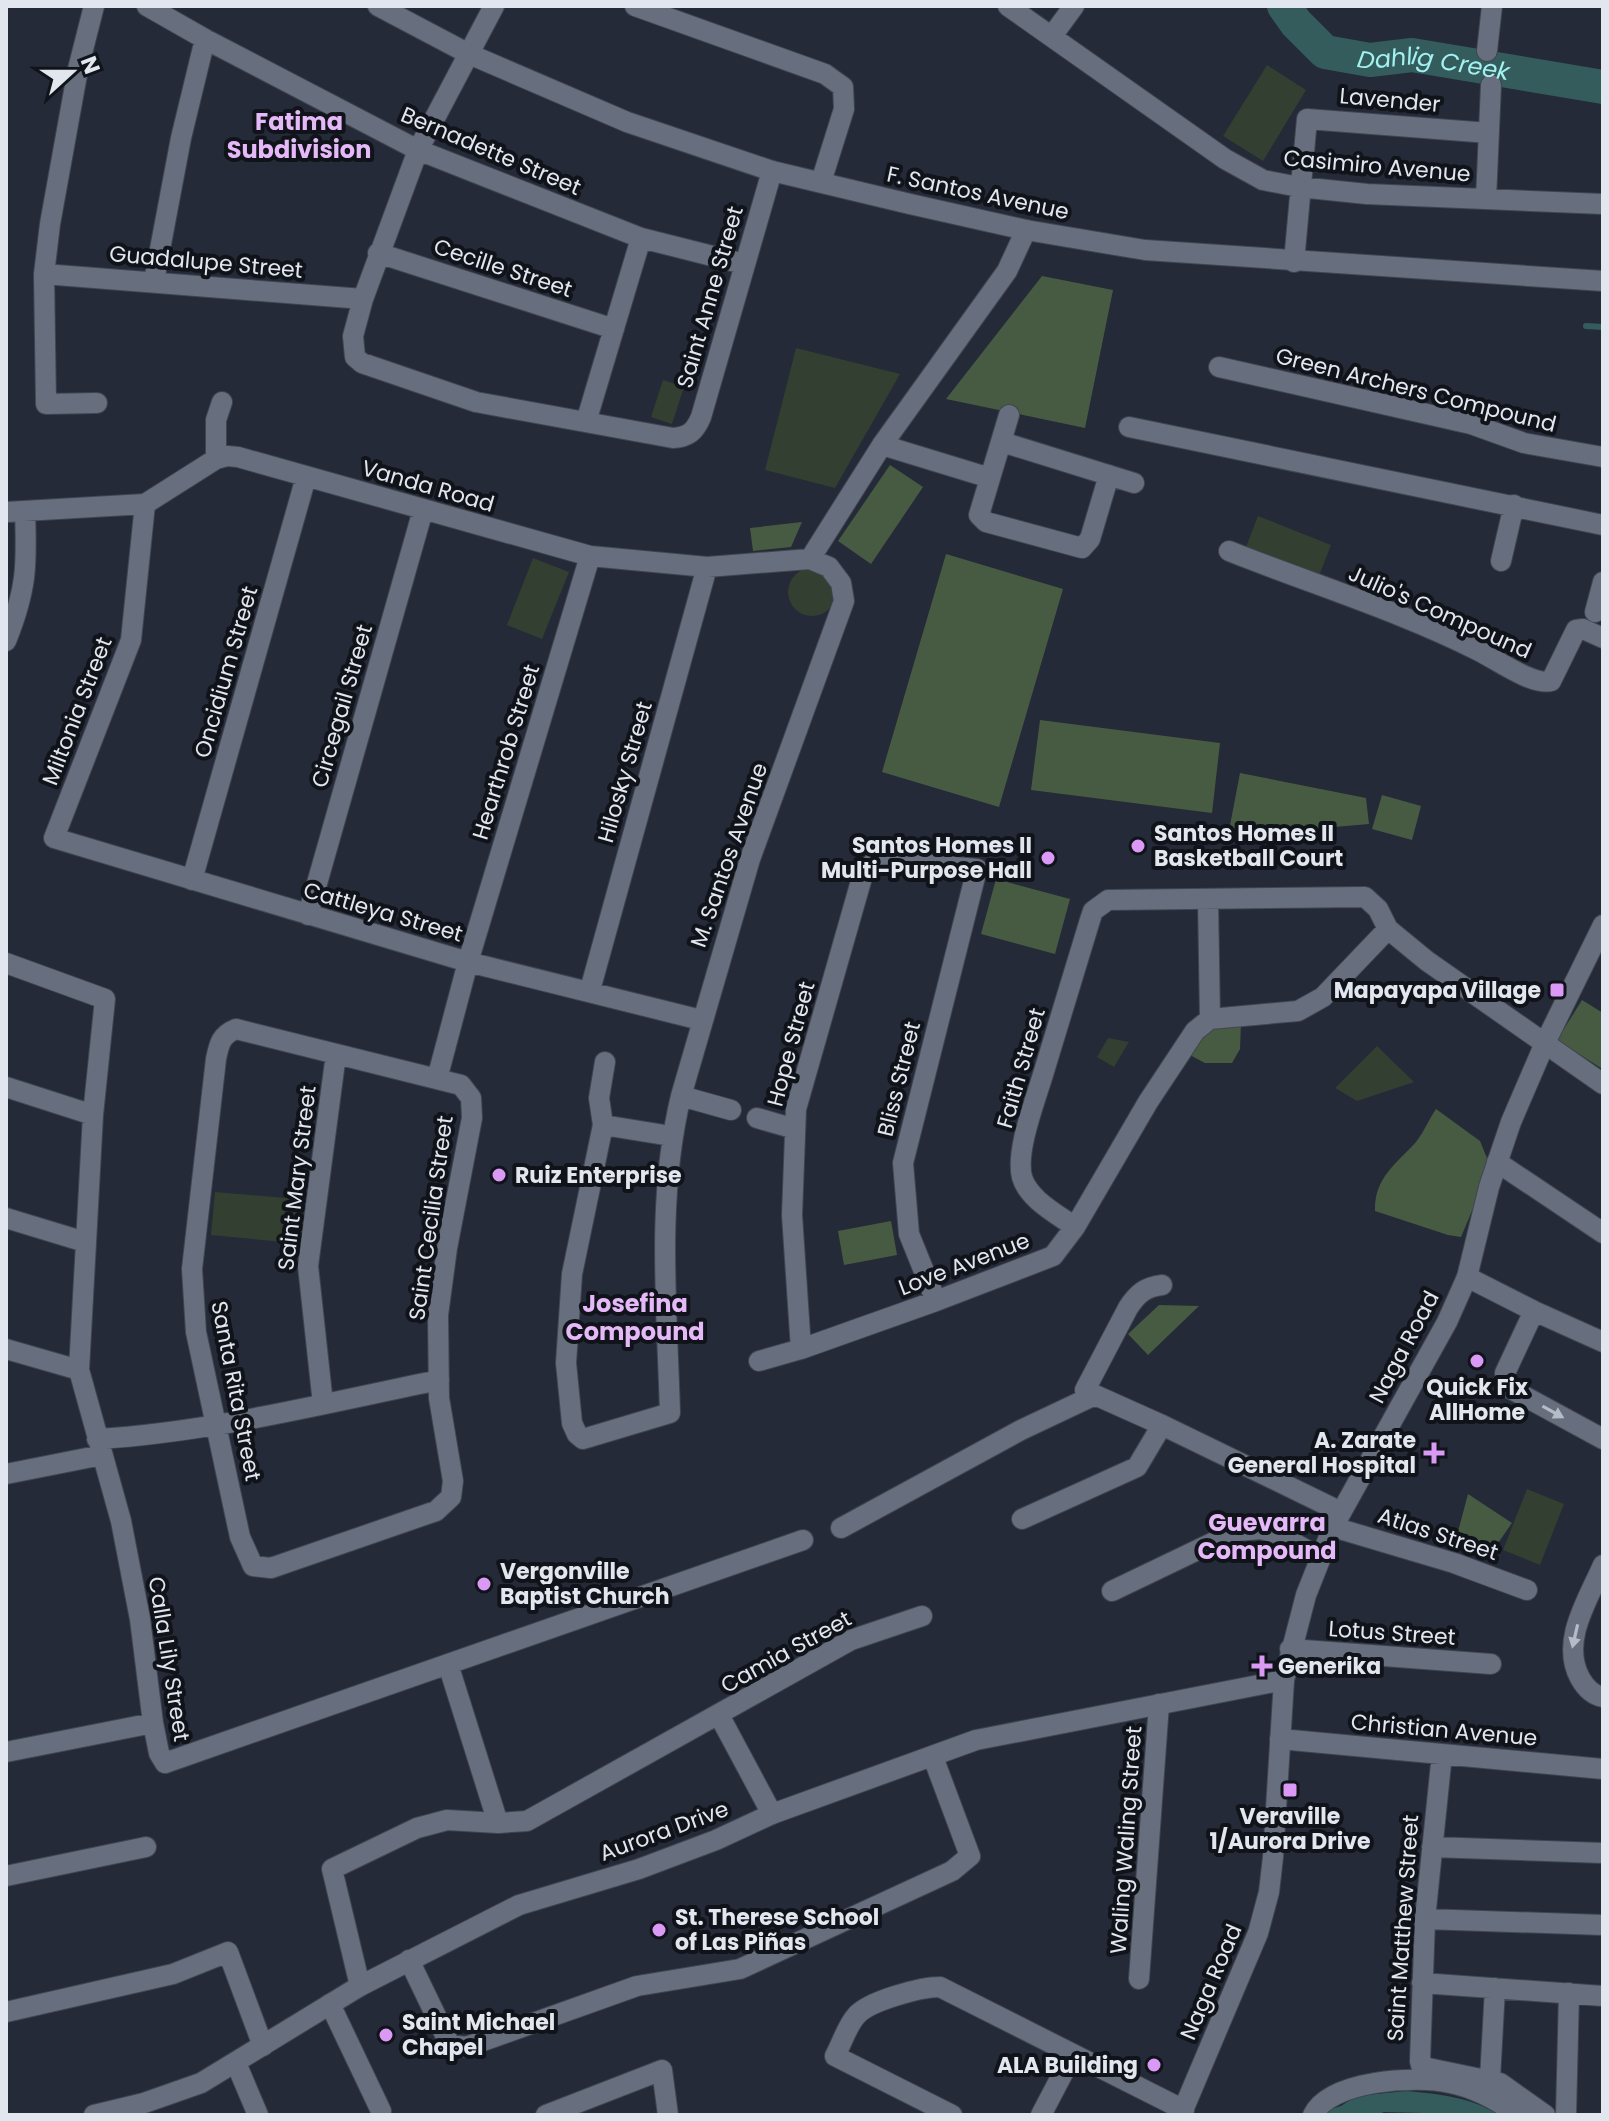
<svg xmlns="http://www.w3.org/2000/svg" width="1609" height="2121" font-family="Poppins,sans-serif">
<rect width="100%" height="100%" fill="#242a37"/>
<path fill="#333f30" d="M 1267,65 L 1306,90 L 1263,161 L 1223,136 Z
M 796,348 L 900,374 L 835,488 L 765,470 Z
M 663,380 L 684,387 L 672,424 L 651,417 Z
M 1258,516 L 1331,545 L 1317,581 L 1244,552 Z
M 533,558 L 569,572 L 542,639 L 507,625 Z
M788 592a24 24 0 1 1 48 0a24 24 0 1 1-48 0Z
M 1108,1038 L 1129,1042 L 1114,1067 L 1097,1057 Z
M 1377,1046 L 1414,1082 L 1357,1101 L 1335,1088 Z
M 215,1192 L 298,1199 L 294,1243 L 211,1235 Z
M 1527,1489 L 1564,1504 L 1540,1565 L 1503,1550 Z"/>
<path fill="#475b43" d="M 1042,276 L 1113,290 L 1085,428 L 946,399 Z
M 890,465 L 923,487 L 871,564 L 838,541 Z
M 802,522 L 791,547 L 753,551 L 750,528 Z
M 946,554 L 1063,589 L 999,807 L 882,772 Z
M 1040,720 L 1220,743 L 1212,813 L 1031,790 Z
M 1240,773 L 1366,798 L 1369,824 L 1228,836 Z
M 1382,795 L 1421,806 L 1412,840 L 1372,829 Z
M 996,879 L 1070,899 L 1055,954 L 981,934 Z
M 1582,1000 L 1603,1013 L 1601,1068 L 1557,1040 Z
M 1241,1023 L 1240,1049 L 1232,1063 L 1205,1063 L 1186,1053 L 1201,1030 Z
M 1436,1109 L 1480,1141 L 1489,1163 L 1481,1180 L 1474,1206 L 1461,1237 L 1448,1235 L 1375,1211 C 1374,1178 1396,1164 1416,1142 C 1424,1132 1429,1119 1436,1109 Z
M 891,1221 L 897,1255 L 844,1265 L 838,1231 Z
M 1159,1305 L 1199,1306 L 1148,1355 L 1128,1334 Z
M 1468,1494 L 1512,1523 L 1491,1553 L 1455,1543 Z"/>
<path fill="#345c5c" d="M 1406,2091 C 1440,2094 1470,2097 1499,2115 L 1384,2112 L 1376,2115 L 1324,2115 L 1327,2110 L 1341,2106 L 1356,2096 Z"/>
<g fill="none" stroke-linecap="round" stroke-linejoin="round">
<path stroke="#345c5c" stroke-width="6" d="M 1586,326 L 1603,327"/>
<path stroke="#345c5c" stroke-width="34" id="s1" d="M 1284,6 L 1296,23 L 1325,52 L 1370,60 L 1412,55 L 1603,87"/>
<g stroke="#404550" stroke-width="22">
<path id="minor" d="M 94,6 L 78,69 L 50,224 L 44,274 L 46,404 L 97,403
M 147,6 L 205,39 L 418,150 L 641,238 L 744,264
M 494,6 L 418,150 L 363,299 L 353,336 L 355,357 L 362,363 L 476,402 L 673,438 C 689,437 695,431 701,417 L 772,171
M 635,6 L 825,74 L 843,87 L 844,109 L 821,182
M 1008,6 L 1225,159 L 1263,180 L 1299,187 L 1367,194 L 1603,204
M 1052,36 L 1074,6
M 1487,51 L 1492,6
M 1486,199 L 1491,85
M 378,253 L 614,329
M 1294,262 L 1307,119 L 1489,133
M 44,274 L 363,299
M 154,281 L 181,138 L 205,39
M 1219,367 L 1471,424 L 1524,443 L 1603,457
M 1009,415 L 979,515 L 986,522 L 1082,548 L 1090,539 L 1109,475
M 586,422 L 641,238
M 1129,427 L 1603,525
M 1002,442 L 1134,483
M 882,445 L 990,478
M 216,459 L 216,420 L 222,402
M 145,504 L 131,640 L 54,838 L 468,962 L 701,1020
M 6,512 L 145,504 L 216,459 L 227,456 L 238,457 L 590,556 L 707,567 L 810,559 L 829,567 L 841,583 L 844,601 L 750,859 L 681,1096 L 731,1110
M 1229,551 C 1312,584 1400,611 1479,651 C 1497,660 1533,686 1551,681 L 1576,630 L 1583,629 L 1603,638
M 810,559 L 882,445 L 1007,271 L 1026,230
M 1501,561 L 1514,505
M 1595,612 L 1603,582
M 6,641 C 27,589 27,565 25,511
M 192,880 L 306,477
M 1208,899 L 1210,1019
M 308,915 L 423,510
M 6,963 L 105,999 L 93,1115 L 79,1370 L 121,1521 L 140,1619 L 153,1723 L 159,1753 L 165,1763 L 803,1540
M 590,990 L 707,567
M 236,1029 L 461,1085 L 471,1098 L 472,1118 L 447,1248 L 438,1315 L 439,1398 L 453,1481 L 451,1497 L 436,1511 L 271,1568 L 253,1566 L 240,1537 L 196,1332 L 192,1269 L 216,1059 C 219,1044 221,1035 236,1029 Z
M 605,1062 L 599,1098 L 603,1125 L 572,1274 L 566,1363 L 572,1423 L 577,1434 L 583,1439 L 670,1413 C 667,1308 656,1199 681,1096
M 437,1079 L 468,962 L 590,556
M 6,1087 L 93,1115
M 757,1118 L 795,1129
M 603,1125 L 671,1136
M 1497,1162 L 1603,1233
M 6,1218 L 85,1242
M 1075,1227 C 1057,1214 1028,1199 1022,1177 C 1015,1150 1037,1096 1045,1068 C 1060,1019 1075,969 1090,920 L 1093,911 L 1108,900 L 1365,897 L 1378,909 L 1388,929 L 1427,961 L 1603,1084
M 1467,1277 L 1534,1311 L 1603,1342
M 1534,1311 L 1505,1373 L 1506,1382 L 1511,1389 L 1603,1439
M 6,1349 L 79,1370
M 801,1349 L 792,1215 L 796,1109 L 863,874 L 874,862 L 881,860 L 977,869 L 903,1163 L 909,1234 L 936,1301
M 759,1361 L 801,1349 L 936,1301 L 1053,1256 L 1075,1227 L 1148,1102 L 1195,1031 L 1210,1019 L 1298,1011 L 1323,997 L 1388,929
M 1095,1395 L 1085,1390 L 1128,1308 C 1137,1294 1145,1287 1162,1285
M 323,1404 L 308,1266 L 336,1054
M 97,1439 C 212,1432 326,1403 439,1380
M 6,1474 L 102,1455
M 1022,1519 L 1137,1467 L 1162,1425
M 1333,1527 L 1454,1563 L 1527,1590
M 841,1528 L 1021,1430 L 1095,1395 L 1162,1425 L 1341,1512
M 1603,1565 C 1588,1600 1560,1641 1580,1678 C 1585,1687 1592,1695 1603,1697
M 1112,1591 L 1237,1531 L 1261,1529 L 1276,1533 L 1319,1557
M 1290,1649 L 1491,1664
M 448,1664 L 498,1823
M 719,1715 L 772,1814
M 1280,1739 L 1603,1769
M 6,1752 L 153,1723
M 1442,1754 L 1425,1919 L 1420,2061 L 1421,2065 L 1428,2068 L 1500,2083 L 1545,2115
M 1432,1847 L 1603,1853
M 6,1876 L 146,1847
M 1425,1919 L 1603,1925
M 409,1960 L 450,2045 L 466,2047 L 637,1986 L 740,1969 L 952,1871 L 970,1856 L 933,1757
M 1139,1979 L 1159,1704
M 1422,1983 L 1603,1996
M 360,1986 L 332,1869 L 417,1828 L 447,1820 L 498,1823 L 527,1821 L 851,1640 L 922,1616
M 330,2004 L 381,2111
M 6,2012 L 173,1974 L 228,1952 L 263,2046
M 236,2063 L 258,2115
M 1490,2079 L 1495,1988
M 546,2115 L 662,2070 L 668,2115
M 952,2115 L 835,2056 C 842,2043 847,2026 856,2016 C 868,2001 921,1987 940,1987 L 1184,2110
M 1041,2115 L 1073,2054
M 1566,2115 L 1569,1993"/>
</g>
<g stroke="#404550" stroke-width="22">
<path id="tertiary" d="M 378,6 L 469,54 L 627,122 L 772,171 L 910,204 L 1026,230 L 1145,250 L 1603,281
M 94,2115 L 144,2103 L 201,2083 L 360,1986 L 519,1905 L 639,1869 L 716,1840 L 772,1814 L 976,1740 L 1284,1680
M 1313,2115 C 1330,2080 1417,2075 1450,2083 C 1475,2088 1497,2100 1517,2115"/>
</g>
<g stroke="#404550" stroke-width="22">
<path id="secondary" d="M 1181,2115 L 1258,1933 L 1269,1892 L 1273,1857 L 1284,1680 L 1306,1595 L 1333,1527 L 1447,1322 L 1467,1277 L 1489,1187 L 1511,1122 L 1545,1043 L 1603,925"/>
</g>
<use href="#minor" stroke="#676f7e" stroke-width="20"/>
<use href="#tertiary" stroke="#676f7e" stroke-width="20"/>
<use href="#secondary" stroke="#676f7e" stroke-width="20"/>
</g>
<defs><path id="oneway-solid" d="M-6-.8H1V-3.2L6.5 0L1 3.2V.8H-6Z" transform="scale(2)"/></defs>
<g fill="#b6bcc7">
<use href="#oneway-solid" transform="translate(1553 1412) rotate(29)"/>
<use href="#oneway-solid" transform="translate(1575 1636) rotate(103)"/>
</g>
<g fill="#db99f6" stroke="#101319" stroke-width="3">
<circle cx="1138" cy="846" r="8"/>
<circle cx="1048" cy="858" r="8"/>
<rect x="1549" y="982" width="16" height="16" rx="4"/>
<circle cx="499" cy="1175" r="8"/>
<circle cx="1477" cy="1361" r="8"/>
<path d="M1430 1441h8v8h8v8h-8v8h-8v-8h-8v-8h8z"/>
<circle cx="484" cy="1584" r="8"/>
<path d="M1258 1654h8v8h8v8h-8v8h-8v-8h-8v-8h8z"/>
<rect x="1282" y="1782" width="16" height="16" rx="4"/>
<circle cx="659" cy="1930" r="8"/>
<circle cx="386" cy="2035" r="8"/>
<circle cx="1154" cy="2065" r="8"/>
</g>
<g text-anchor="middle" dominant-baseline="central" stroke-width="8" stroke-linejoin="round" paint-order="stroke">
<g font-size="22" fill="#e1e6ef" stroke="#101319">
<text transform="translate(1390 100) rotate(5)">Lavender</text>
<text transform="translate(491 151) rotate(23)">Bernadette Street</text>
<text transform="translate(1377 166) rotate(5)">Casimiro Avenue</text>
<text transform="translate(978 193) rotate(12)">F. Santos Avenue</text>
<text transform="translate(206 262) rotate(5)">Guadalupe Street</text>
<text transform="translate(503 268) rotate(18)">Cecille Street</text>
<text transform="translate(710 297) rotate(-74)">Saint Anne Street</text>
<text transform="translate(1416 390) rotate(14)">Green Archers Compound</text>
<text transform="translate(428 486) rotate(16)">Vanda Road</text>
<text transform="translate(1440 612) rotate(24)">Julio's Compound</text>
<text transform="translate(226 672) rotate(-74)">Oncidium Street</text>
<text transform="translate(342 706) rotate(-74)">Circegail Street</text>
<text transform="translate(77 711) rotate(-69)">Miltonia Street</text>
<text transform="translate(506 752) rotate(-73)">Hearthrob Street</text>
<text transform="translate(625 772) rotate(-74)">Hilosky Street</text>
<text transform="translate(729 855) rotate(-71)">M. Santos Avenue</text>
<text transform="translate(383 912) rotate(16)">Cattleya Street</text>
<text transform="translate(791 1044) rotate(-75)">Hope Street</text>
<text transform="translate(1021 1068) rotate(-74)">Faith Street</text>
<text transform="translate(899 1079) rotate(-76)">Bliss Street</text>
<text transform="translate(297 1178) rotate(-83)">Saint Mary Street</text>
<text transform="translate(431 1218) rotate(-82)">Saint Cecilia Street</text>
<text transform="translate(964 1264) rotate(-21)">Love Avenue</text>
<text transform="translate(1404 1347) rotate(-62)">Naga Road</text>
<text transform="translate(236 1391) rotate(79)">Santa Rita Street</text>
<text transform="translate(1438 1534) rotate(18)">Atlas Street</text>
<text transform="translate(1392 1633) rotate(4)">Lotus Street</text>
<text transform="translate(786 1652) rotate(-29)">Camia Street</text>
<text transform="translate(169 1659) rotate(81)">Calla Lily Street</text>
<text transform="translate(1444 1730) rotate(5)">Christian Avenue</text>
<text transform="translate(664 1831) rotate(-20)">Aurora Drive</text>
<text transform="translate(1126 1840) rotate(-86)">Waling Waling Street</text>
<text transform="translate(1403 1928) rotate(-86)">Saint Matthew Street</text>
<text transform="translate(1211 1982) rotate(-67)">Naga Road</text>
</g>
<g font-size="22" font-weight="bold" fill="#e1e6ef" stroke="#101319" text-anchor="start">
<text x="1154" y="833">Santos Homes II<tspan x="1154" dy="25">Basketball Court</tspan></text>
<text x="1032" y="845" text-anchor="end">Santos Homes II<tspan x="1032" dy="25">Multi-Purpose Hall</tspan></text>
<text x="1541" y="990" text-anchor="end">Mapayapa Village</text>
<text x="515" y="1175">Ruiz Enterprise</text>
<text x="1477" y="1387" text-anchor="middle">Quick Fix<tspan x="1477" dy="25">AllHome</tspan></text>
<text x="1416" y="1440" text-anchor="end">A. Zarate<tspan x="1416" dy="25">General Hospital</tspan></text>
<text x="500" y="1571">Vergonville<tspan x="500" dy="25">Baptist Church</tspan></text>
<text x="1278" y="1666">Generika</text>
<text x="1290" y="1816" text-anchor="middle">Veraville<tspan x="1290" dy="25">1/Aurora Drive</tspan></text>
<text x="675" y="1917">St. Therese School<tspan x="675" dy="25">of Las Piñas</tspan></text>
<text x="402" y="2022">Saint Michael<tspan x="402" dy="25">Chapel</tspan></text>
<text x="1138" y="2065" text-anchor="end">ALA Building</text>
</g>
<g font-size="24" font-style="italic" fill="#a4f1f1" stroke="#101319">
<text stroke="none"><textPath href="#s1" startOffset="172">Dahlig Creek</textPath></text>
</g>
<g font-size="24" font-weight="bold" fill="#e5b8f8" stroke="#101319">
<text x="299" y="121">Fatima<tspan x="299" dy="28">Subdivision</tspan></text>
<text x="635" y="1303">Josefina<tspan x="635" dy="28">Compound</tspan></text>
<text x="1267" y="1522">Guevarra<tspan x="1267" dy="28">Compound</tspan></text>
</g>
</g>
<rect width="1609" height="2121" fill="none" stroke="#e1e6ef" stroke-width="16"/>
<g transform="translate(72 72) rotate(69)" stroke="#101319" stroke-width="6" paint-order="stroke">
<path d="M0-6L14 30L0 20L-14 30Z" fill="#e1e6ef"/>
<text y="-12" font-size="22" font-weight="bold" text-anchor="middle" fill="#e1e6ef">N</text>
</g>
</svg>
